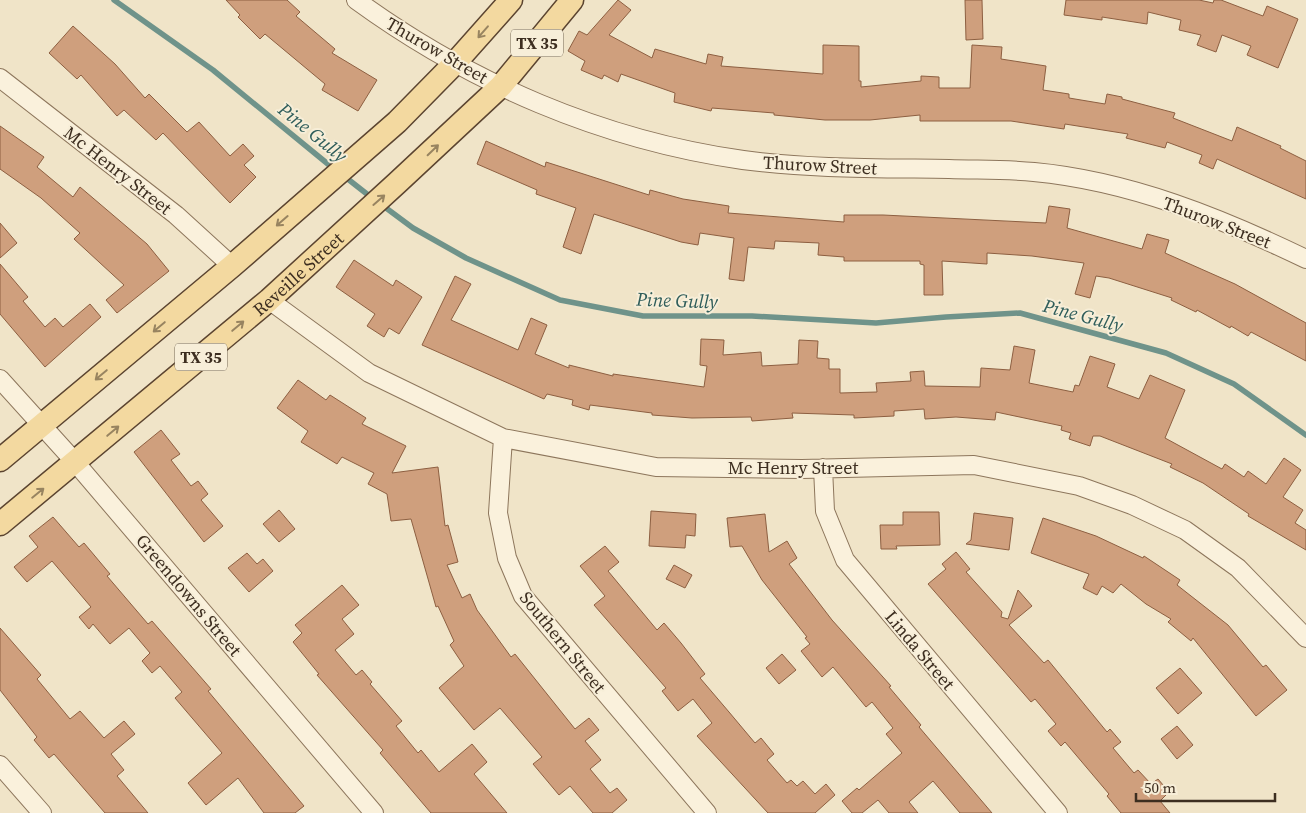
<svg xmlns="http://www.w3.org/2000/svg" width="1306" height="813" font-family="'Source Serif 4',serif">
<rect width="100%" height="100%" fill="#f0e4c8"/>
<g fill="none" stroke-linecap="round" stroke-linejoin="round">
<path stroke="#6f938a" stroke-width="5.5" d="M 114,0 L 213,70 L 334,169
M 344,176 L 372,198
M 382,205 L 413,228 L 466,258 L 560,300 L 643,316 L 752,316 L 876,323 L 946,317 L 1020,313 L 1166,353 L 1234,384 L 1306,435"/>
</g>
<path fill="#cf9f7d" stroke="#8d5f41" d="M 226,0 L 287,0 L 300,12 L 296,16 L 335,49 L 332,53 L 377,80 L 358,111 L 322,90 L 325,84 L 265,34 L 260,39 L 238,17 L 240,15 Z
M 618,0 L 631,10 L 609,35 L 652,58 L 655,49 L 706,64 L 708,54 L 723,57 L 721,66 L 823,74 L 823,45 L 859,46 L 859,81 L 861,81 L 861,87 L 921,81 L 921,76 L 939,77 L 939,88 L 970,88 L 972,45 L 1002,47 L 1001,59 L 1046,66 L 1043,90 L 1069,94 L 1069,98 L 1105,104 L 1107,94 L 1122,97 L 1122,99 L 1175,113 L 1173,118 L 1232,141 L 1237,127 L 1281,146 L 1280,148 L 1306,161 L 1306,199 L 1217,159 L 1213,169 L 1199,163 L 1202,155 L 1167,142 L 1165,148 L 1126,138 L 1128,134 L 1065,124 L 1064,129 L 1011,121 L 920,121 L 920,115 L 870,120 L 825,120 L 774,115 L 774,113 L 712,108 L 711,111 L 674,102 L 675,93 L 621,74 L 618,82 L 604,75 L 602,79 L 581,70 L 585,61 L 568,51 L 579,31 L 587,35 Z
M 965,0 L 982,0 L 983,39 L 966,40 Z
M 1066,0 L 1199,0 L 1213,3 L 1214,0 L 1221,0 L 1263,16 L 1267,6 L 1298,19 L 1278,68 L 1247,55 L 1251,46 L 1222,35 L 1216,52 L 1197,45 L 1201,35 L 1179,30 L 1181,20 L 1148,12 L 1147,24 L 1102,17 L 1102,20 L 1064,15 Z
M 73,26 L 115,64 L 145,98 L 149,94 L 187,132 L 199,122 L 230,156 L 243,144 L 254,156 L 244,165 L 256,177 L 230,203 L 163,133 L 156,140 L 124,110 L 117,116 L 81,75 L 77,79 L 49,53 Z
M 0,126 L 44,157 L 37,167 L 73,197 L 80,187 L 147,244 L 169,271 L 117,313 L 106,300 L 124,285 L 74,239 L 80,233 L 41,198 L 0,169 Z
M 486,141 L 545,167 L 546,162 L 649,195 L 650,190 L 683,199 L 729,206 L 728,213 L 844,222 L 844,215 L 883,215 L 1046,223 L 1049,206 L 1070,209 L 1067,228 L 1142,249 L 1147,234 L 1169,240 L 1165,253 L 1235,284 L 1306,323 L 1306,361 L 1251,332 L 1248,336 L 1231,326 L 1230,328 L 1197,310 L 1196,312 L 1171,300 L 1172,298 L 1109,278 L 1096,276 L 1090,298 L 1075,294 L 1084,263 L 1032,256 L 987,253 L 987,264 L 942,261 L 943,295 L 924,295 L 924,265 L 920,264 L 920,261 L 844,261 L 844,257 L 818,255 L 819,243 L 775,241 L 774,249 L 748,247 L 744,281 L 729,279 L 734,238 L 700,233 L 698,245 L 681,242 L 594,214 L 581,254 L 563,247 L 576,208 L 536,194 L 537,190 L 477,164 Z
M 0,223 L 17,243 L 0,258 Z
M 354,260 L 393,286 L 396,280 L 422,297 L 399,334 L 389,328 L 384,337 L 367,326 L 375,314 L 336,287 Z
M 0,264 L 28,297 L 23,301 L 45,327 L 55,318 L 63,327 L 90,304 L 101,317 L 45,367 L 0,314 Z
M 455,276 L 471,284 L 451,320 L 518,350 L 531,318 L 547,325 L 535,354 L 569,368 L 569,365 L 613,376 L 613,374 L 704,387 L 707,366 L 700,365 L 701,339 L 724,340 L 723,355 L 761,352 L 762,366 L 798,364 L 799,340 L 818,341 L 817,358 L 829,359 L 829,369 L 840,369 L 840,393 L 877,392 L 876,383 L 911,381 L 910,372 L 924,371 L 925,386 L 980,387 L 981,368 L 1010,370 L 1014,346 L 1035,350 L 1029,383 L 1073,392 L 1075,385 L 1079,386 L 1090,356 L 1115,364 L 1107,387 L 1139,399 L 1150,375 L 1185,390 L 1165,438 L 1222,469 L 1225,464 L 1244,477 L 1248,471 L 1266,484 L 1284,458 L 1301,470 L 1283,497 L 1303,510 L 1295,523 L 1306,530 L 1306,550 L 1248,516 L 1249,514 L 1203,483 L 1170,467 L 1172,464 L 1100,436 L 1093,436 L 1090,446 L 1069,439 L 1071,433 L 1061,430 L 1062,426 L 996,412 L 995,420 L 956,417 L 925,419 L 924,409 L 894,411 L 894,416 L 854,418 L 854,415 L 792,413 L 793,418 L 752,421 L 751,417 L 692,418 L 652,415 L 652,413 L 590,405 L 589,410 L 572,405 L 573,400 L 547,394 L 544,399 L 422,345 Z
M 298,380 L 326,400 L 330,395 L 366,418 L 362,424 L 406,446 L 392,473 L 438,467 L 445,526 L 448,525 L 458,562 L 447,565 L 462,598 L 470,594 L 477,610 L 511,657 L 515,654 L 575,729 L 589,718 L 599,730 L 585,741 L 601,760 L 590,769 L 610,793 L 617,788 L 627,800 L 612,813 L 593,813 L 570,786 L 559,795 L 533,764 L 542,757 L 500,708 L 474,730 L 439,688 L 464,666 L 450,645 L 454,641 L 438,606 L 436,607 L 411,519 L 391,521 L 387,494 L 368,484 L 374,473 L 342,457 L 337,464 L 301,442 L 308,431 L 277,408 Z
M 161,430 L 180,454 L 171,460 L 191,486 L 198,481 L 208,494 L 201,500 L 223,526 L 204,542 L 134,452 Z
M 279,510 L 295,529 L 279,542 L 263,524 Z
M 651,511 L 696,514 L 695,536 L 686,535 L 685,548 L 649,546 Z
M 903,512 L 939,512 L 940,545 L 896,546 L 897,549 L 881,549 L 880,525 L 903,525 Z
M 974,513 L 1013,518 L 1009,550 L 966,544 L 971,540 Z
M 765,514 L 769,552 L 787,541 L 797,558 L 789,564 L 832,620 L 891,686 L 889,687 L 921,725 L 919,727 L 992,813 L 960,813 L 933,781 L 909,802 L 918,813 L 889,813 L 878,800 L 862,813 L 852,813 L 842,801 L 857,788 L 859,790 L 902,753 L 886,734 L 893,728 L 872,702 L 866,707 L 833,667 L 822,677 L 801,651 L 810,644 L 805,638 L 807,637 L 762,580 L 742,546 L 730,547 L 727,518 Z
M 53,517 L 79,547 L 84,543 L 110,574 L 107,576 L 148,624 L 152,621 L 211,689 L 208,691 L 304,806 L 295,813 L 264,813 L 238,778 L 206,805 L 188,783 L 222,753 L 175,698 L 182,692 L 160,666 L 152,673 L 142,661 L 150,653 L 129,628 L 110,644 L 93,624 L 89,629 L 79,617 L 91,607 L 52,561 L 27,582 L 14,567 L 38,547 L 29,536 Z
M 1043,518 L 1096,536 L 1143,558 L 1144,556 L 1180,580 L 1177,585 L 1228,625 L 1263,667 L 1266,665 L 1287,690 L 1256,716 L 1193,638 L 1191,641 L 1168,622 L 1171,619 L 1146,604 L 1121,584 L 1113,593 L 1102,586 L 1097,595 L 1083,588 L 1089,574 L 1031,553 Z
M 605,546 L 619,562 L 608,571 L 657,630 L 664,623 L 681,643 L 705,674 L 700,678 L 729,712 L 755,743 L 761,738 L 774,754 L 767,760 L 787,783 L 791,780 L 797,786 L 803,781 L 815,794 L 826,784 L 835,795 L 815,813 L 768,813 L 697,736 L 712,723 L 693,699 L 678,711 L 662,691 L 666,688 L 594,605 L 605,596 L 580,566 Z
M 956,552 L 970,569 L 966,572 L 1002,612 L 1001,617 L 1008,619 L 1018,590 L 1032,606 L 1009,625 L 1044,663 L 1048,660 L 1107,732 L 1110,729 L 1121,742 L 1113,748 L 1134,773 L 1138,770 L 1151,784 L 1158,779 L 1169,792 L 1160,801 L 1170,813 L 1121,813 L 1107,796 L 1109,794 L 1065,742 L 1061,746 L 1048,731 L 1056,724 L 1035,699 L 1031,702 L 928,584 L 946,569 L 942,564 Z
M 247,553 L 257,564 L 263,559 L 273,571 L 249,592 L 228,568 Z
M 674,565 L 692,575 L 685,588 L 666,579 Z
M 342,585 L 359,605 L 342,619 L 354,634 L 335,650 L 356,675 L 362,670 L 372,682 L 370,684 L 402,721 L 396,726 L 418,753 L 421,750 L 439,772 L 472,744 L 487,762 L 474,774 L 507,813 L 431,813 L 380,753 L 383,750 L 317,675 L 319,674 L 293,642 L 302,633 L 295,625 Z
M 0,628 L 41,675 L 37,679 L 70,719 L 80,711 L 104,738 L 124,721 L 135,734 L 111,754 L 124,770 L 117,776 L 148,813 L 105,813 L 54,754 L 49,758 L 34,740 L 37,737 L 0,690 Z
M 782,654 L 796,670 L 779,684 L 766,668 Z
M 1180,668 L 1202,693 L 1178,714 L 1156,688 Z
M 1177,726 L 1193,745 L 1177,759 L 1161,739 Z"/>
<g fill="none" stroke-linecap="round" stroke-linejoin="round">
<g stroke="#8d765c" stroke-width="20">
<path id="minor" d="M 356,0 C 470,83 602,140 743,160 C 811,169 880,168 949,169 C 977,170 1006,169 1034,172 C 1130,181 1221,218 1306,259
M 0,78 L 176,215 L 232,266
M 269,300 L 369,373 L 503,438 L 656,467 L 802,469 L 974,465 L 1079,486 L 1132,505 L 1185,530 L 1238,568 L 1306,638
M 0,379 L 75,462 L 374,813
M 503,438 L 498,513 L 507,558 L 523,596 L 707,813
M 823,468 L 825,511 L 845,560 L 1058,813
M 0,765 L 42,813"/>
</g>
<g stroke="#5b4430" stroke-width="25">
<g id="major">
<path d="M 0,460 L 232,266 L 397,122 L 455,63 L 511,0"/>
<path id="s1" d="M 0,524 L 269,300 L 397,183 L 501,86 L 572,0"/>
</g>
</g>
<use href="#minor" stroke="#faf1dc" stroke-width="18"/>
<use href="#major" stroke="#f3d9a0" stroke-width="22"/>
</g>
<defs><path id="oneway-shaft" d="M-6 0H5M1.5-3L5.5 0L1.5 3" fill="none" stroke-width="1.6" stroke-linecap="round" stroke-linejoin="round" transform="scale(1.25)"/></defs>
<g stroke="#988460">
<use href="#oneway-shaft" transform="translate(483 32) rotate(131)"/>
<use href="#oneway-shaft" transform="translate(433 150) rotate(-44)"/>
<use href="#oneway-shaft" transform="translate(379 200) rotate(-41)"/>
<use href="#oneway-shaft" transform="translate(282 221) rotate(139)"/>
<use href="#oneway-shaft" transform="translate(238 326) rotate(-40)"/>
<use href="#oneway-shaft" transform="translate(159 327) rotate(140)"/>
<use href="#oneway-shaft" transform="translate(101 375) rotate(140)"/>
<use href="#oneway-shaft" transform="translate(113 431) rotate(-40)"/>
<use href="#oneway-shaft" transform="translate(38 493) rotate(-39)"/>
</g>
<g text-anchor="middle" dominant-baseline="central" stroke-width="4" stroke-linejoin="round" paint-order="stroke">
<g fill="#f7eed8" stroke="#756857" stroke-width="1">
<rect x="511" y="29.5" width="52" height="27" rx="4"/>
<rect x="175" y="343.5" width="52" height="27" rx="4"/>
</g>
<g font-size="16" font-weight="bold" fill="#3d2e20">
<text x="537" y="43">TX 35</text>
<text x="201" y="357">TX 35</text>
</g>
<g font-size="18" fill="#3d2e20" stroke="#f7eed8">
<text transform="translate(437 50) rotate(30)">Thurow Street</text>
<text transform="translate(820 165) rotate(3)">Thurow Street</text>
<text transform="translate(118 170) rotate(38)">Mc Henry Street</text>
<text transform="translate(1217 222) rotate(21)">Thurow Street</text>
<text stroke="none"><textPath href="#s1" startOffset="389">Reveille Street</textPath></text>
<text x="793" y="467">Mc Henry Street</text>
<text transform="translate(189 595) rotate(50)">Greendowns Street</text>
<text transform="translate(563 642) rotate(51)">Southern Street</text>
<text transform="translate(920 650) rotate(50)">Linda Street</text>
</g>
<g font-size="19" font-style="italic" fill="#2f5d5a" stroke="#f7eed8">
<text transform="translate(313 132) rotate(39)">Pine Gully</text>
<text transform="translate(677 300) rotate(2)">Pine Gully</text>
<text transform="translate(1083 315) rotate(15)">Pine Gully</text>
</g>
</g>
<path d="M1136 793v8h139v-8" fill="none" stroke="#3d2e20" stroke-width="2.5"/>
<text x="1144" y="793" font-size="15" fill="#3d2e20" stroke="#f7eed8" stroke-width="4" paint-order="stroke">50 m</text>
</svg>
